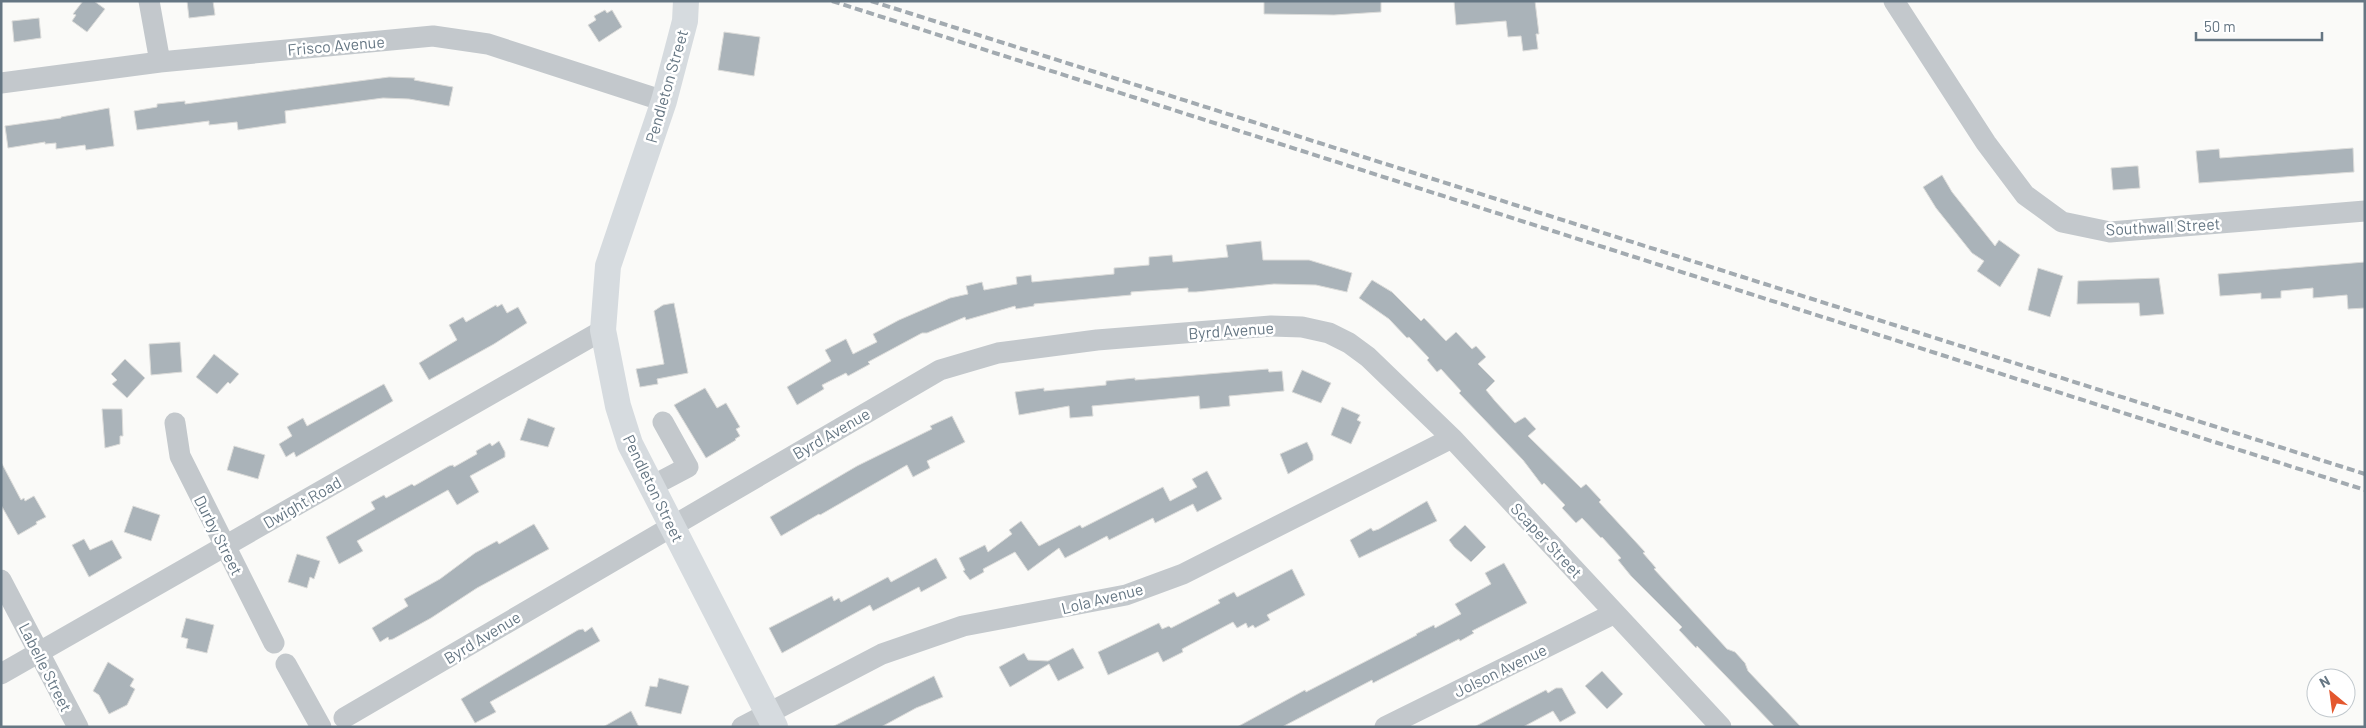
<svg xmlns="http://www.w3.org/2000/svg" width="2366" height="728" font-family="Barlow,sans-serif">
<rect width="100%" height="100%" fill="#fafaf8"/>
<path fill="#aab3b9" stroke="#dcdcda" d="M 83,1 L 94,1 L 105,9 L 87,32 L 72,21 L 76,15 L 73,14 Z
M 187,1 L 213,1 L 215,15 L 189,18 Z
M 1264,1 L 1381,1 L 1381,12 L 1334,15 L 1264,14 Z
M 1454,1 L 1535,1 L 1539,34 L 1536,34 L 1538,49 L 1523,51 L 1521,36 L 1508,37 L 1506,21 L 1456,25 Z
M 605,10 L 607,13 L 612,10 L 622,27 L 599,42 L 588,25 L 596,20 L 594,16 Z
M 39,18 L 41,38 L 14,42 L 12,21 Z
M 724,32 L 760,37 L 754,76 L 718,70 Z
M 389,77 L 415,78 L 414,80 L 453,87 L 449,106 L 409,99 L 383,98 L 285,111 L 286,123 L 238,130 L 237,122 L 209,125 L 209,121 L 137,130 L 134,111 L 157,107 L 157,104 L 185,101 L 185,104 Z
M 109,108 L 114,146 L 86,150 L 85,145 L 56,149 L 56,143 L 45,144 L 45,142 L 8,148 L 5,126 L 61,118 L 61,117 Z
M 2353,148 L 2354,172 L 2199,183 L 2196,151 L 2219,149 L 2220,158 Z
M 2135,166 L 2138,166 L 2140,188 L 2113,190 L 2111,168 Z
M 1942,175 L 1952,192 L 1995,246 L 1999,240 L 2020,255 L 2000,287 L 1977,271 L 1984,261 L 1972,253 L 1936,208 L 1923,187 Z
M 1261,241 L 1263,260 L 1309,260 L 1352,273 L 1347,292 L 1316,285 L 1274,284 L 1196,292 L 1188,292 L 1188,288 L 1131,292 L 1131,295 L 1034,304 L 1034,306 L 1016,309 L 1015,306 L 966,320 L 965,317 L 927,333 L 922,333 L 868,362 L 870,364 L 848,376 L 846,373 L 822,385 L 824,389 L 797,405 L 787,387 L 831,361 L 825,350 L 846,339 L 853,354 L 877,342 L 873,334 L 899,320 L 950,298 L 968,294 L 966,286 L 982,282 L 984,290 L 1017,284 L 1016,277 L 1031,275 L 1032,282 L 1114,274 L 1114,268 L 1149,265 L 1149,257 L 1172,255 L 1173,262 L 1228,257 L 1226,245 Z
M 2365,262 L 2365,308 L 2348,309 L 2347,295 L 2313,298 L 2313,288 L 2281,291 L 2281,298 L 2261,299 L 2261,293 L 2220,296 L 2218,274 Z
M 2038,268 L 2063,276 L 2050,317 L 2028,310 Z
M 2159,278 L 2164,314 L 2140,316 L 2139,303 L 2077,304 L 2078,281 Z
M 1372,280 L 1392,292 L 1421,321 L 1424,318 L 1446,341 L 1456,332 L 1472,349 L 1476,346 L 1486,357 L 1478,364 L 1495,381 L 1486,390 L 1495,401 L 1515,423 L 1525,417 L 1536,429 L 1528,436 L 1581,488 L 1586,484 L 1601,500 L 1599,502 L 1645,552 L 1643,553 L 1656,568 L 1654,569 L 1727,649 L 1735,652 L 1745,663 L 1748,671 L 1801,727 L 1775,727 L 1697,646 L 1696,648 L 1679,630 L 1682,627 L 1631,576 L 1618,560 L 1621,558 L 1602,537 L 1601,538 L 1582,518 L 1576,523 L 1562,508 L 1565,505 L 1544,483 L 1542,485 L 1523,460 L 1459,393 L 1461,391 L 1441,369 L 1437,372 L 1427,360 L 1429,358 L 1409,337 L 1407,338 L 1389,319 L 1359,298 Z
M 674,303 L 688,373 L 657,379 L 658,384 L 640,387 L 636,369 L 664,364 L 654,311 L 663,305 Z
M 502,304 L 507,313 L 518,307 L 527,323 L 494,344 L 429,380 L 419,363 L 457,340 L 449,325 L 463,317 L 466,322 L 496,305 L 497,307 Z
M 180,342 L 182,372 L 151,375 L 149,344 Z
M 214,354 L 239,374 L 230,384 L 228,382 L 217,394 L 196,377 Z
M 125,359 L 145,378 L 127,398 L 112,384 L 117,380 L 111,374 Z
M 1268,369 L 1269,372 L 1282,371 L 1284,391 L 1229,396 L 1230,406 L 1200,409 L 1199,396 L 1092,406 L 1093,416 L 1070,418 L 1069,406 L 1019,415 L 1015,392 L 1044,388 L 1044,391 L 1106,385 L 1106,381 L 1135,378 L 1135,380 Z
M 1302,370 L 1331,383 L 1321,403 L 1292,392 Z
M 384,384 L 393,401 L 296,457 L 294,452 L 286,457 L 279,444 L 292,436 L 287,427 L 303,418 L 307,426 Z
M 705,388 L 717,408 L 726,403 L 740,427 L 736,429 L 740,436 L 735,439 L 736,440 L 706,458 L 674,405 Z
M 1342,407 L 1360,415 L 1357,420 L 1361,422 L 1351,444 L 1331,435 Z
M 102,409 L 122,409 L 123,436 L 120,436 L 120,444 L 105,448 Z
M 952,416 L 965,442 L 927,461 L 930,468 L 913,477 L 907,465 L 820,515 L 819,514 L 781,536 L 770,517 L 857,466 L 932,429 L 930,426 Z
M 528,418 L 555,428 L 548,447 L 520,440 Z
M 499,441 L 505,452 L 505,457 L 470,476 L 479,492 L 457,505 L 448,490 L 357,541 L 363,551 L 339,564 L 326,537 L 375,509 L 371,502 L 384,495 L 386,498 L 412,484 L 414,486 L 449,466 L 453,465 L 454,467 L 477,454 L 476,451 L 490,443 L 492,446 Z
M 1307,442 L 1313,455 L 1313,460 L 1288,474 L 1280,454 Z
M 234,446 L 265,455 L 258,479 L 227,470 Z
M 1,462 L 21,500 L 24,498 L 25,501 L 34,496 L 46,517 L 36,522 L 37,524 L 18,535 L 1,505 Z
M 1207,471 L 1222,499 L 1197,512 L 1193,504 L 1155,523 L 1153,518 L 1109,540 L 1107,536 L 1065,558 L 1059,548 L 1028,571 L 1015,552 L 983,569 L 984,572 L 970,580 L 963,571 L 965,570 L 959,558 L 985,545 L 988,552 L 1012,534 L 1009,530 L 1021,521 L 1039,546 L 1080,525 L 1082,528 L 1163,487 L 1170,501 L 1197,487 L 1192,479 Z
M 1427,501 L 1437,521 L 1359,558 L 1350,540 L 1371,528 L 1373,531 L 1379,529 Z
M 133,506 L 160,515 L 151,541 L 124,532 Z
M 534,524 L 549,549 L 477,588 L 431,618 L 393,639 L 389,640 L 388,637 L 380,642 L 372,628 L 408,606 L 404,599 L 440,579 L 475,553 L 497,541 L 499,544 Z
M 1465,525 L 1486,547 L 1471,562 L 1454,547 L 1449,540 Z
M 84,539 L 90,550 L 112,540 L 122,558 L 89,577 L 72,545 Z
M 297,554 L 320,561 L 314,579 L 310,577 L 307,588 L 288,582 Z
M 936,558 L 947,578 L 921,592 L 919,587 L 873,611 L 870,605 L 782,653 L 769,628 L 832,596 L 834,601 L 839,598 L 841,602 L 888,577 L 891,582 Z
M 1504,563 L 1527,603 L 1472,631 L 1474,633 L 1460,641 L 1459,639 L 1373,683 L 1372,680 L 1282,727 L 1237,727 L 1305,690 L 1306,692 L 1417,635 L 1416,634 L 1434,625 L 1435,628 L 1461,614 L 1455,604 L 1491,584 L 1485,573 Z
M 1292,569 L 1305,595 L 1267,615 L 1270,620 L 1255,628 L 1253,625 L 1248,628 L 1246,623 L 1237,628 L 1233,622 L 1182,649 L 1183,652 L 1163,662 L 1158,652 L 1108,675 L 1098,652 L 1159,623 L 1162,629 L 1169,626 L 1171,628 L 1220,603 L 1218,600 L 1234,592 L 1237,597 Z
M 186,618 L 214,625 L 207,653 L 186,648 L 188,639 L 181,637 Z
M 592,627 L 600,641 L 490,702 L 496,712 L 475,723 L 461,699 L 578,630 L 583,629 L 585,632 Z
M 1073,648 L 1084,668 L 1058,681 L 1049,664 L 1010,687 L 999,667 L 1024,653 L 1028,660 L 1048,661 Z
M 108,662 L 134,679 L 130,686 L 135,689 L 127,705 L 109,714 L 99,695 L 93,691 Z
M 1602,671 L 1623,694 L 1607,709 L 1585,686 Z
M 934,676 L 943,697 L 916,708 L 881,727 L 832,727 Z
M 659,678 L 689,686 L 681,714 L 645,706 L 650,686 L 657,687 Z
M 1556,688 L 1562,688 L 1576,713 L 1560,722 L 1553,711 L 1523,727 L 1474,727 L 1546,690 L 1548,693 Z
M 631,711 L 639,727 L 603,727 Z"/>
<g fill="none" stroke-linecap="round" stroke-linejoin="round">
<path stroke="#c3c8cc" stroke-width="21" d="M 149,1 L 160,62
M 1894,1 L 1986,143 L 2025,195 L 2062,222 L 2110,232 L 2365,211
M 1,83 L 160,62 L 433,36 L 488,44 L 664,101
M 175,423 L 180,456 L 274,643
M 652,486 L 688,467 L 663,422
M 1,580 L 78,727
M 286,664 L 321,727
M 1,674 L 603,330
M 344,718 L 940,370 L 998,353 L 1097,340 L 1271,326 L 1302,327 L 1329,333 L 1349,343 L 1368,357 L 1452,438 L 1721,727
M 742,727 L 882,654 L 963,626 L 1126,595 L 1183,574 L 1452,438
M 1385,727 L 1615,613"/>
<path stroke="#d6dbdf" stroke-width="26" d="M 686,1 L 685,21 L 664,101 L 608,266 L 603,330 L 618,406 L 630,444 L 775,727"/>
<path stroke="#a2aab0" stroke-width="4" stroke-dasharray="8 4" stroke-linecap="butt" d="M 832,1 L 2365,490
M 871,1 L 2365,474"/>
</g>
<g text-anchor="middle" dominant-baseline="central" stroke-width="5" stroke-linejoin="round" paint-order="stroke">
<g font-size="16" fill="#657683" stroke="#fff">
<text transform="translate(336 45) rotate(-5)">Frisco Avenue</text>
<text transform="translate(666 86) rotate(-74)">Pendleton Street</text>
<text transform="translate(2163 226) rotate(-3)">Southwall Street</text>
<text transform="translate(1231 330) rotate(-4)">Byrd Avenue</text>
<text transform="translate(831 433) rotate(-30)">Byrd Avenue</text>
<text transform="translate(654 488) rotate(64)">Pendleton Street</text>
<text transform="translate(302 502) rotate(-30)">Dwight Road</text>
<text transform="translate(219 535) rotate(63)">Durby Street</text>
<text transform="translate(1547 540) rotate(47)">Scaper Street</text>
<text transform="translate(1102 598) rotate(-14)">Lola Avenue</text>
<text transform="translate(482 637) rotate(-31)">Byrd Avenue</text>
<text transform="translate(46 667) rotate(63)">Labelle Street</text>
<text transform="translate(1500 670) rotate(-26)">Jolson Avenue</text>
</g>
</g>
<rect width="2366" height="728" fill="none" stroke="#657683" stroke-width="5"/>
<g transform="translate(2331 693) rotate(331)"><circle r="24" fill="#ffffff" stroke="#c1c8cd"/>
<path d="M0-4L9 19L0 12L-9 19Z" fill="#e4572e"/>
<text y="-8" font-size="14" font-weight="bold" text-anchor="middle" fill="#657683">N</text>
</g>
<path d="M2196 32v8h126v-8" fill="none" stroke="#657683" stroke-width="2.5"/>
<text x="2204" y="32" font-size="15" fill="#657683" stroke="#ffffff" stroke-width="4" paint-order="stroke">50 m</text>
</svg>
